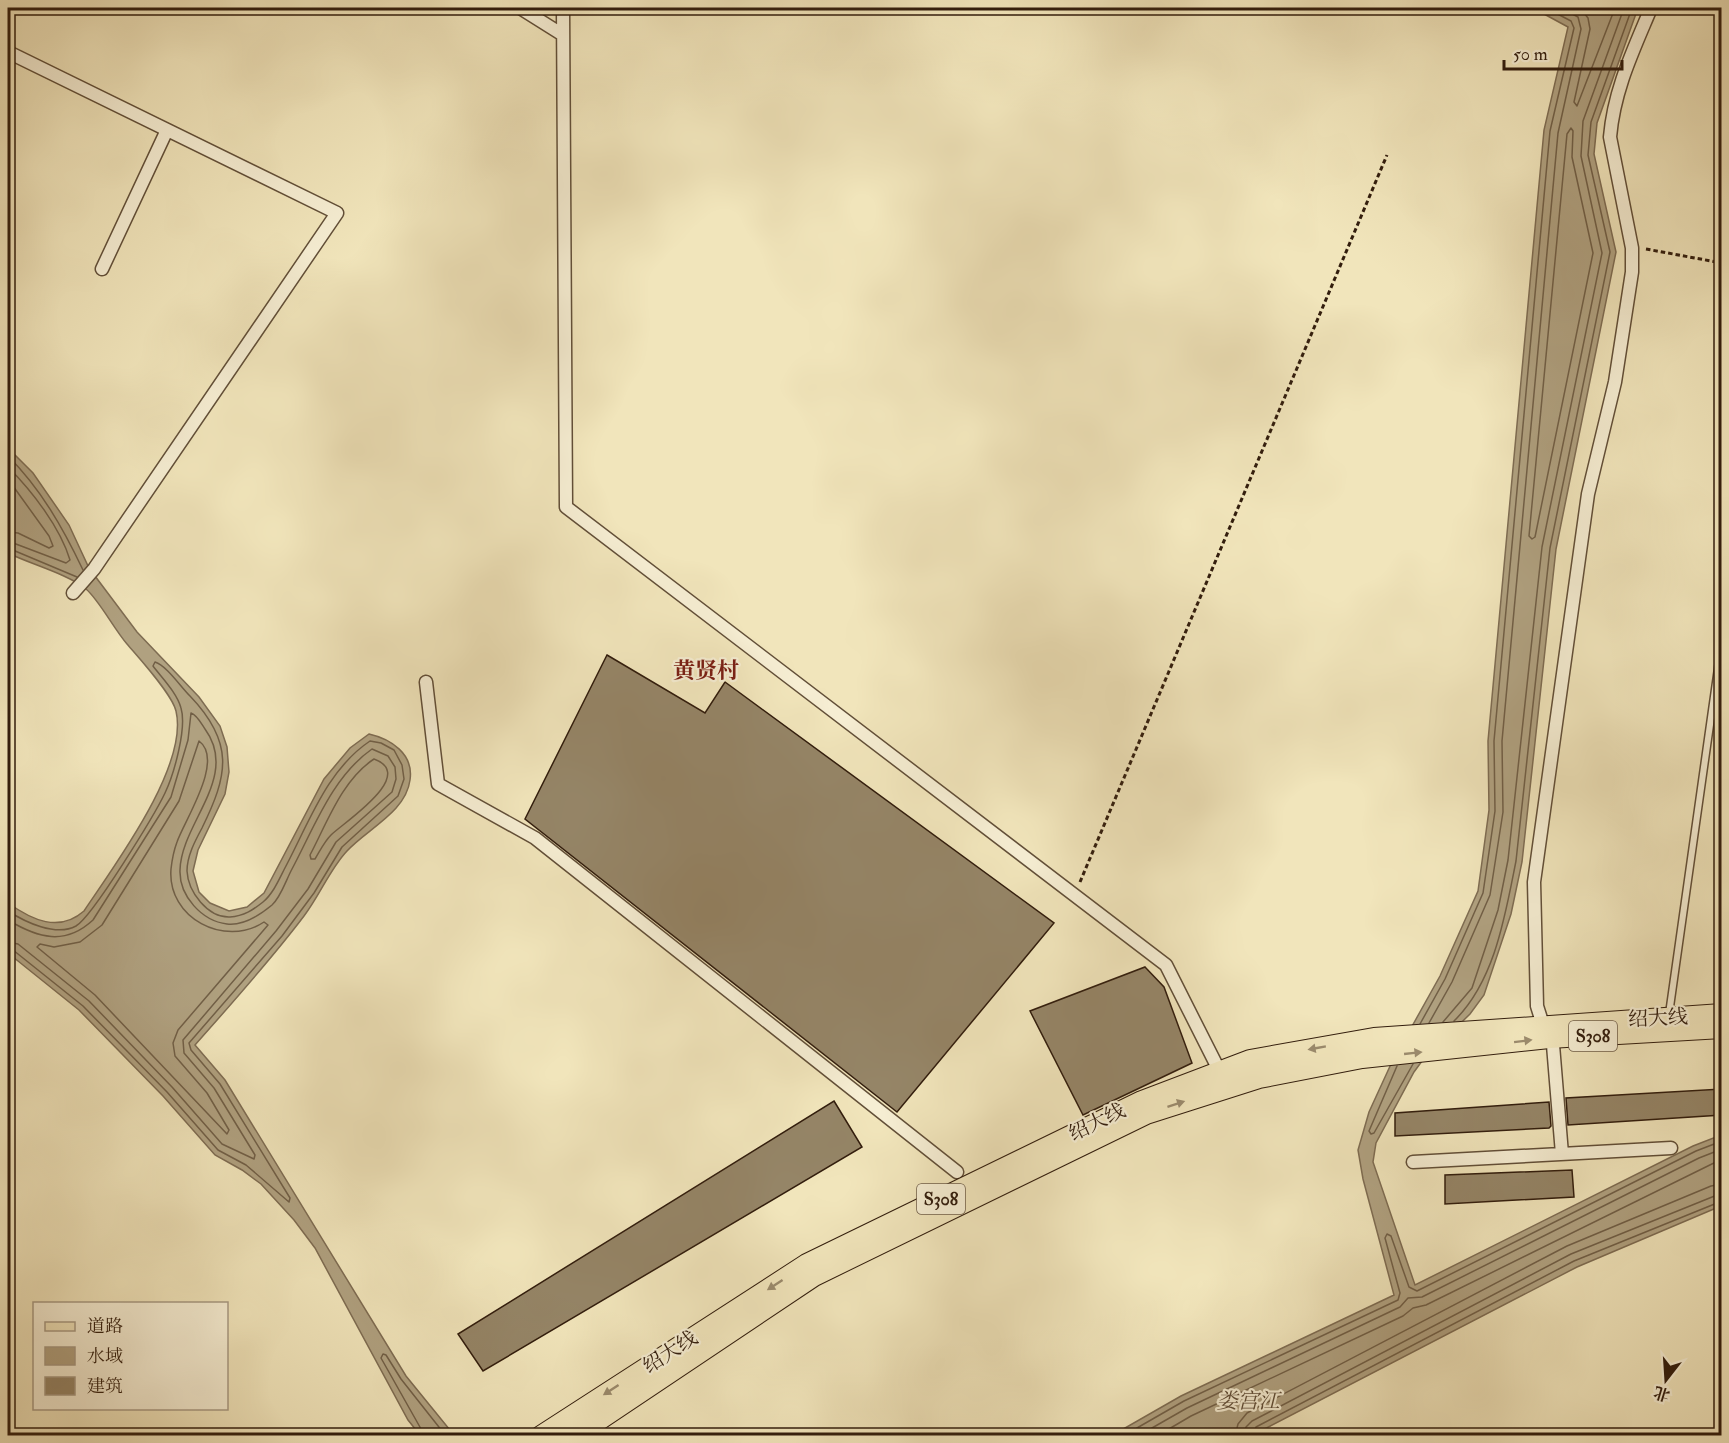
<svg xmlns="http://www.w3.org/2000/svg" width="1729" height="1443" font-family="'IM FELL Double Pica','Noto Serif SC',serif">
<rect width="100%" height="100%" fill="#f1e5bb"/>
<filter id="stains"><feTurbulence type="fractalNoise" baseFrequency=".00333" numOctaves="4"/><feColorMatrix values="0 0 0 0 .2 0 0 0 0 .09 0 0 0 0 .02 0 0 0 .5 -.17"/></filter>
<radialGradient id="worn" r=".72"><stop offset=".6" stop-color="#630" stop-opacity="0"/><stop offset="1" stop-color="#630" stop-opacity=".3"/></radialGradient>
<path fill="#b0a180" stroke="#7e6c52" stroke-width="1.5" d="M 1533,8 L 1638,8 L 1597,123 L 1594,154 L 1616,252 L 1556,549 L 1522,862 L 1511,914 L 1484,995 L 1470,1014 L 1422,1061 L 1414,1072 L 1376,1143 L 1373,1162 L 1415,1285 L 1693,1146 L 1721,1135 L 1721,1206 L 1577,1267 L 1253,1435 L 1111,1436 L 1181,1396 L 1394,1295 L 1363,1179 L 1358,1150 L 1369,1112 L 1391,1064 L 1440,976 L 1478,891 L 1489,810 L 1488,741 L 1544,130 L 1568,27 Z
M 8,448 L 33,473 L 69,525 L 89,568 L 137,632 L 199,697 L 220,726 L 227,747 L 229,772 L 225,794 L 198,850 L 193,871 L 199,892 L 210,903 L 229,911 L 247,907 L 264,893 L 324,779 L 350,748 L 369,734 C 391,739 414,754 410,780 C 406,812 367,829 347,851 C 330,869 320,895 304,916 C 270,961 232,1003 195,1045 L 225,1080 L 406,1376 L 454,1435 L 420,1435 L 408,1420 L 315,1248 L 294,1220 L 261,1184 L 242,1170 L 215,1155 L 163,1096 L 79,1010 L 8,953 L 8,903 C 32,920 59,933 84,911 C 114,866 189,766 176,711 C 172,694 139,658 127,644 C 114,629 99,600 86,589 C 68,574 30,564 8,553 Z"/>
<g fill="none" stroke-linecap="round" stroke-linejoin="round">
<path stroke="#715f46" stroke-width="1.5" d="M 1580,8 L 1588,18 L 1590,29 L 1574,102 L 1577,106 L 1615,8
M 1571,128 L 1573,131 L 1572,157 L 1593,253 L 1535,537 L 1532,539 L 1529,536 L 1567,134 Z
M 8,456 C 41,489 63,528 83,570
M 8,467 C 32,491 60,527 70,560 L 66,563 L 8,541
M 8,479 L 49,536 L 53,546 L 49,548 L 18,533 L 8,532
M 8,548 L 77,577
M 199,741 C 225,760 184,821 177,842 C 174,850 172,860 171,869 C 167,918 225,948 264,922 L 268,925 L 178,1030 L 173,1043 L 175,1056 L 207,1093 L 229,1130 L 227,1134 L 95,995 L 37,947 L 40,944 L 54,947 L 80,942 L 102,925 L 179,801 Z
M 374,759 C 418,775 343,823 331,835 C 324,842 320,851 315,859 L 311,859 L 310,855 C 327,823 342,780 374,759 Z
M 8,911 C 25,922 56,937 76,926 C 93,916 155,814 165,793 C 174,774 187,728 181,708 C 177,693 162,678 153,666 L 155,662 C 167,666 180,686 190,696 C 235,743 228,775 202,828 C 195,841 187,856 187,871 C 188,892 208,918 230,917 C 244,916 253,910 263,902 C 274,893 280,877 287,864 C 310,820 328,769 370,741 L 381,743 L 394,750 L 402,765 L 404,779 L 398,796 L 342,847 L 314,893 L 282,936 L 189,1043 L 191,1050 L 220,1084 L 290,1198 L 289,1202 L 246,1165 L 218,1150 L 167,1092 L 83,1006 L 13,950 L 8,949
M 8,920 C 38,938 65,946 93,920 L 171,797 L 188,740 L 191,713 C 197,715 201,723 205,729 C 240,777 181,823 180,870 C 179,896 202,921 227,924 C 244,926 260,915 272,905 C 281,897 286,880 292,869 C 314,828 332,777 372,749 L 388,756 L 395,767 L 396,779 L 392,792 L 336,842 L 308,889 L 276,931 L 183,1040 L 184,1053 L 214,1088 L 255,1155 L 254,1159 L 222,1144 L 172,1087 L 89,1001 L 18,944 L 8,942
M 1454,1021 C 1495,981 1505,916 1516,861 L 1550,548 L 1610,252 L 1588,155 L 1591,122 L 1632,8
M 1443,1022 L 1472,988 L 1498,910 L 1508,860 L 1542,547 L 1602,253 L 1581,156 L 1583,121 L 1624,8
M 1429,1023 L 1452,982 L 1490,895 L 1503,812 L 1502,741 L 1558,133 L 1581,29 L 1578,17 L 1561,8
M 1420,1024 L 1445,979 L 1483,893 L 1495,811 L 1494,741 L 1550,131 L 1574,28 L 1571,21 L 1546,8
M 1397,1066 L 1369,1131 L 1371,1134 L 1374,1133 L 1413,1064
M 425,1436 L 381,1358 L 383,1354 L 386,1355 L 401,1379 L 446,1436
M 1123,1436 L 1184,1401 L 1398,1300 L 1400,1293 L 1385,1238 L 1387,1234 L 1391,1236 L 1409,1287 L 1417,1291 L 1696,1151 L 1722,1141
M 1138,1436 L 1187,1408 L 1400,1307 L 1408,1298 L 1422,1297 L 1699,1158 L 1722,1149
M 1157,1436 L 1191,1416 L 1403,1316 L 1413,1308 L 1426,1305 L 1722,1159
M 1235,1436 L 1238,1424 L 1247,1413 L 1567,1246 L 1711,1186 L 1722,1184
M 1244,1436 L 1246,1427 L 1252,1421 L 1571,1254 L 1722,1193
M 1252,1436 L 1256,1427 L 1574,1261 L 1722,1201"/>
</g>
<path fill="#958567" stroke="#321d0d" stroke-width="1.5" d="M 607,655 L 705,713 L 725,682 L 1054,923 L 897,1112 L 525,819 Z
M 1145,967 L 1164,987 L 1192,1063 L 1083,1115 L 1030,1011 Z
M 1722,1089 L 1722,1115 L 1568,1125 L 1566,1098 Z
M 834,1101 L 862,1147 L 483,1371 L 458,1334 Z
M 1549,1102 L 1551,1126 L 1549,1128 L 1395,1136 L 1395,1113 Z
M 1572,1170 L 1574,1197 L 1445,1204 L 1445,1175 Z"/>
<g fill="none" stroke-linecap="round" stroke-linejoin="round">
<g stroke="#624f38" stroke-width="9">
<path id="service" d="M 1669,1014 L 1722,640"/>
</g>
<g stroke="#624f38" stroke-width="15">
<path id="minor" d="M 520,8 L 563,35
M 563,8 L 566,507 L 1166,965 L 1222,1076
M 8,52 L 337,213 L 94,569 L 73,593
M 102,269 L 167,130
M 426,682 L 438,784 L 535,838 L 957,1172
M 1543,1025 L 1537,1006 L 1534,882 L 1588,494 L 1615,382 L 1632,272 L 1632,248 L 1610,137 C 1614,90 1633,51 1651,8
M 1549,1038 L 1553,1045 L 1562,1154
M 1413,1162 L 1671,1148"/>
</g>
<g stroke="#321d0d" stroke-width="22">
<path id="primary" d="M 541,1436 L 807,1264 L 1142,1101 L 1250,1060 L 1374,1038 L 1722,1014
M 575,1436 L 814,1276 L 1146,1114 L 1259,1078 L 1362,1058 L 1549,1038 L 1722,1028"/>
</g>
<path stroke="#321d0d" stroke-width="3" stroke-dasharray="4.5 3" stroke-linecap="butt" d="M 1646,249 L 1722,263
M 1080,882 L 1387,155"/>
<use href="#service" stroke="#f6eed3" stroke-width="6"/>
<use href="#minor" stroke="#f6eed3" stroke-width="12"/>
<use href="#primary" stroke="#f1e5bb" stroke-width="20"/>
</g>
<defs><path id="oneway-solid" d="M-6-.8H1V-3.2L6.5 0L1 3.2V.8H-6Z" transform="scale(1.5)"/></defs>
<g fill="#9b8b6d">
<use href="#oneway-solid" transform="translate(1523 1041) rotate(-7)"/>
<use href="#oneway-solid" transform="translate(1317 1048) rotate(170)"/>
<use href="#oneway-solid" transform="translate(1413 1053) rotate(-6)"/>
<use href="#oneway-solid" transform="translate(1176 1104) rotate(-18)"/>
<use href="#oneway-solid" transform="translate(775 1285) rotate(147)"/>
<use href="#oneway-solid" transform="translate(611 1390) rotate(147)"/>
</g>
<g text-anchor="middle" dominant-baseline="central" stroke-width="4.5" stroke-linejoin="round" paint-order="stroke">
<g fill="#f6eed3" stroke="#6d5c48" stroke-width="1.5">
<rect x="1569" y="1021" width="48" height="30" rx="4.5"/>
<rect x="917" y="1184" width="48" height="30" rx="4.5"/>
</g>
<g font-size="18" font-weight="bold" fill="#321d0d">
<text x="1593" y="1036">S308</text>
<text x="941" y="1199">S308</text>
</g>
<g font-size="20" fill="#321d0d" stroke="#f6eed3">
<text transform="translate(1658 1018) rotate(-3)">绍大线</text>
<text transform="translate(1097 1122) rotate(-26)">绍大线</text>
<text transform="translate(670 1352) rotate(-33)">绍大线</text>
</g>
<g font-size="21" font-style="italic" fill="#5e4b35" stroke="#f6eed3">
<text x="1248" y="1401">娄宫江</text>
</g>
<g font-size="22" font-weight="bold" fill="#7a1f14" stroke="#f6eed3">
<text x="706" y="671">黄贤村</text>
</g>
</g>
<rect width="1729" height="1443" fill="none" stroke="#f1e5bb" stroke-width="30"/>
<rect x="9" y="9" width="1711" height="1425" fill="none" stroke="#321d0d" stroke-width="3"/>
<rect x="15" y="15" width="1699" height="1413" fill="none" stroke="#321d0d" stroke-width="1.5"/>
<rect x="33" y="1302" width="195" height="108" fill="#f6eed3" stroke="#a89a84" stroke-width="1.5"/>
<rect x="45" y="1322" width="30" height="9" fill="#f1e5bb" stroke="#a89a84" stroke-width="1.5"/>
<text x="87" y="1332" font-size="18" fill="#321d0d">道路</text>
<rect x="45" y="1347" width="30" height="18" fill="#b0a180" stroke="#a89a84" stroke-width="1.5"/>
<text x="87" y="1362" font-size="18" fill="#321d0d">水域</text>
<rect x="45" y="1377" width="30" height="18" fill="#958567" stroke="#a89a84" stroke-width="1.5"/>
<text x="87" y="1392" font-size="18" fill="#321d0d">建筑</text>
<g transform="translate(1666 1380) rotate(197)" stroke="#f6eed3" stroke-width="4.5" paint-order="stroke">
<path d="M0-4.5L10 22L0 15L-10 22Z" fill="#321d0d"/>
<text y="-9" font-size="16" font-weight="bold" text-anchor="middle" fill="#321d0d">北</text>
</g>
<path d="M1504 60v9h118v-9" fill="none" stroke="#321d0d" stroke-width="3"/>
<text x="1513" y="60" font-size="18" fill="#321d0d" stroke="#f6eed3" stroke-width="4.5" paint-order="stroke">50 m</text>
<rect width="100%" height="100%" filter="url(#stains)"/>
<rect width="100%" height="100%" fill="url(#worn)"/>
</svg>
